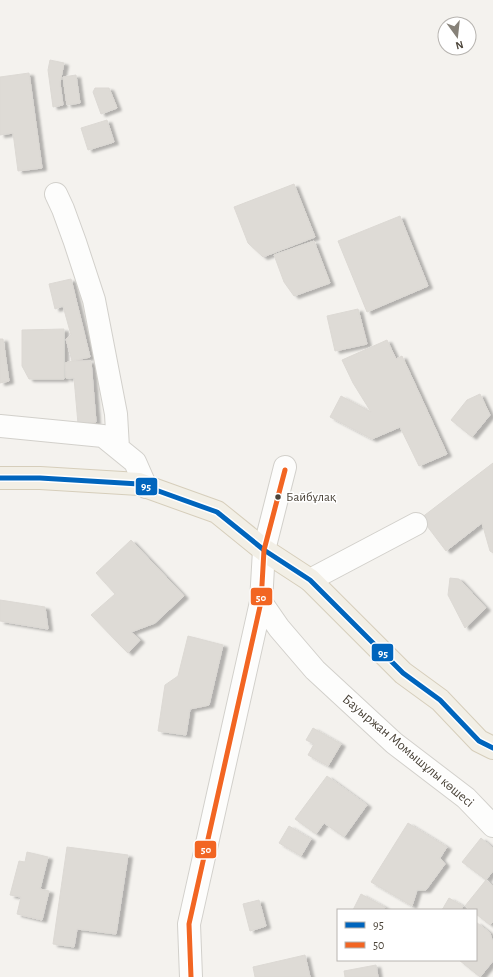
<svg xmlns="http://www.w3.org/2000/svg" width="493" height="977" font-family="'Alegreya Sans',sans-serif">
<defs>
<filter id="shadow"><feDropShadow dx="4.5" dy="2.5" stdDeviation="1" flood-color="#0004"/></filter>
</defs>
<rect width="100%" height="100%" fill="#f4f2ee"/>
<path fill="#dedbd6" stroke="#dcd9d4" filter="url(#shadow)" d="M 50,60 L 64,63 L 60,83 L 63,105 L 53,107 L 48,70 Z
M 29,73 L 42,168 L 18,171 L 13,133 L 0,135 L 0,77 Z
M 76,75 L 80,103 L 67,105 L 63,77 Z
M 95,88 L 109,88 L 117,108 L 101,114 L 93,92 Z
M 107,120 L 114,142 L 88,150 L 81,128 Z
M 294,184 L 315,237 L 263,257 L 248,243 L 234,207 Z
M 400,216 L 428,286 L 367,312 L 338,241 Z
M 314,241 L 330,283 L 294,296 L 284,282 L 274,255 Z
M 71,279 L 90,357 L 72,361 L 66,339 L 71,335 L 63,306 L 55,309 L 49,284 Z
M 358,309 L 367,344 L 335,351 L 327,316 Z
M 64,329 L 64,379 L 29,379 L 22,366 L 22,330 Z
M 0,339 L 3,339 L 9,381 L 0,383 Z
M 387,340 L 396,359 L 402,356 L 447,454 L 419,466 L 400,427 L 372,439 L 330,417 L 341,396 L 371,412 L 353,383 L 342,360 Z
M 72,361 L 91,361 L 96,422 L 78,424 L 74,378 L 66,378 L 65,363 Z
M 480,394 L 490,415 L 472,437 L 451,420 L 467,400 Z
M 493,463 L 493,553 L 490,551 L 482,523 L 446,551 L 421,518 Z
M 131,540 L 184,596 L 155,623 L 131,632 L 140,640 L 128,653 L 118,643 L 91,615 L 115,594 L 96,573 Z
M 450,578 L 459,579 L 486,608 L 465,628 L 448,595 Z
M 0,600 L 45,607 L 48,629 L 0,621 Z
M 188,636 L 223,645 L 209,705 L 190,709 L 186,735 L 158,731 L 165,685 L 178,676 Z
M 313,728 L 341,744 L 328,766 L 308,755 L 314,744 L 306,740 Z
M 327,776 L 367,805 L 344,837 L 324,823 L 316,834 L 295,819 Z
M 408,823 L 447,847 L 440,858 L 445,864 L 426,890 L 417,890 L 412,906 L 371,882 Z
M 289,826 L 311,839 L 301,856 L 279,843 Z
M 481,838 L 493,848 L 493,871 L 486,880 L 462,862 Z
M 67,847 L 128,855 L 116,934 L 77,929 L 74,947 L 53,944 Z
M 27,852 L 48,857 L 40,889 L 49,891 L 42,920 L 17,914 L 21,897 L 10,895 L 19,861 L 25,862 Z
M 486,880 L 493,886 L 493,922 L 490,925 L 476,914 L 476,910 L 471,910 L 465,906 Z
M 361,894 L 385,907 L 383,910 L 353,910 Z
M 449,898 L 463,906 L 461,910 L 442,910 Z
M 259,900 L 266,926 L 250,931 L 243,904 Z
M 476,922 L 490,933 L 492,940 L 493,941 L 493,961 L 480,977 L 459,960 L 476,960 Z
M 305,955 L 310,977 L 255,977 L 253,967 Z
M 376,965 L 378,977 L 345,977 L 344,971 Z"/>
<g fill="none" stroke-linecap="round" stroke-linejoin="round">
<g stroke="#d2d0cb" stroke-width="24">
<path id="minor" d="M 56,194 L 63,209 L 75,242 L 94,300 L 116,414 L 118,448
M 0,426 L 103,436 L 135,462 L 146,487
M 310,580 L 416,524
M 261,602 L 279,628 L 315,670 L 394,743 L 466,798 L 493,826
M 191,977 L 189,924 L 261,602 L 264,550 L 285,467"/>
</g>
<g stroke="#d6cebb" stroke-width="24">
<path id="primary" d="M 0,478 L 40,478 L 139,484 L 217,512 L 264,550 L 310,580 L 403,673 L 440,700 L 479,741 L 493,748"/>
</g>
<use href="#minor" stroke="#fdfdfc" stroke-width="22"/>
<use href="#primary" stroke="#f2efe6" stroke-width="22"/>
<g stroke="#fff" stroke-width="8">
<path id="bus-1" d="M 0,478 L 40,478 L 139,484 L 217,512 L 264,550 L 310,580 L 403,673 L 440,700 L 479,741 L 493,748"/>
</g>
<g stroke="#fff" stroke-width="8">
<path id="bus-2" d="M 191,977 L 189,924 L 261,602 L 264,550 L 285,470"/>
</g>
<use href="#bus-1" stroke="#0065bd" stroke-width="5"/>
<use href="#bus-2" stroke="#f26522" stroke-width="5"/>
</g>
<circle fill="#4b4439" stroke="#fff" stroke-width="1.5" cx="278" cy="497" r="3.5"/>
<g text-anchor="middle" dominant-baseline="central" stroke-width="3" stroke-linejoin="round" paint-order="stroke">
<g font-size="13" fill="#4b4439" stroke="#fff" text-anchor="start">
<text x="286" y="497">Байбұлақ</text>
</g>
<g font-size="14" fill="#4b4439" stroke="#fff">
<text transform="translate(408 751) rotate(40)">Бауыржан Момышұлы көшесі</text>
</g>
</g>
<g stroke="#fff" stroke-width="1.5">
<rect x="135" y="477" width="23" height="19" rx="4" fill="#0065bd"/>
<rect x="250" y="587" width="23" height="19" rx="4" fill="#f26522"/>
<rect x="371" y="643" width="23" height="19" rx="4" fill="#0065bd"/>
<rect x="194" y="840" width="23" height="19" rx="4" fill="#f26522"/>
</g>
<g font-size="11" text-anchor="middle" font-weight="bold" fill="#fff">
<text x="146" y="490">95</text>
<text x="261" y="601">50</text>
<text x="383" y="657">95</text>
<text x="206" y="853">50</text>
</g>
<rect x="337" y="909" width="140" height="52" fill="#ffffff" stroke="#b7b4b0"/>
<rect x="345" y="922" width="20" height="6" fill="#0065bd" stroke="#b7b4b0"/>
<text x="373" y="929" font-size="12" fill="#4b4439">95</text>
<rect x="345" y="942" width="20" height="6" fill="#f26522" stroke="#b7b4b0"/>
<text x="373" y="949" font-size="12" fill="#4b4439">50</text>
<g transform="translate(457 36) rotate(165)"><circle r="19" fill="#ffffff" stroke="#b7b4b0"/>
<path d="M0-3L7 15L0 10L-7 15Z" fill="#868178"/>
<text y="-6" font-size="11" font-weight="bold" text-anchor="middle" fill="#4b4439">N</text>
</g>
</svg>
